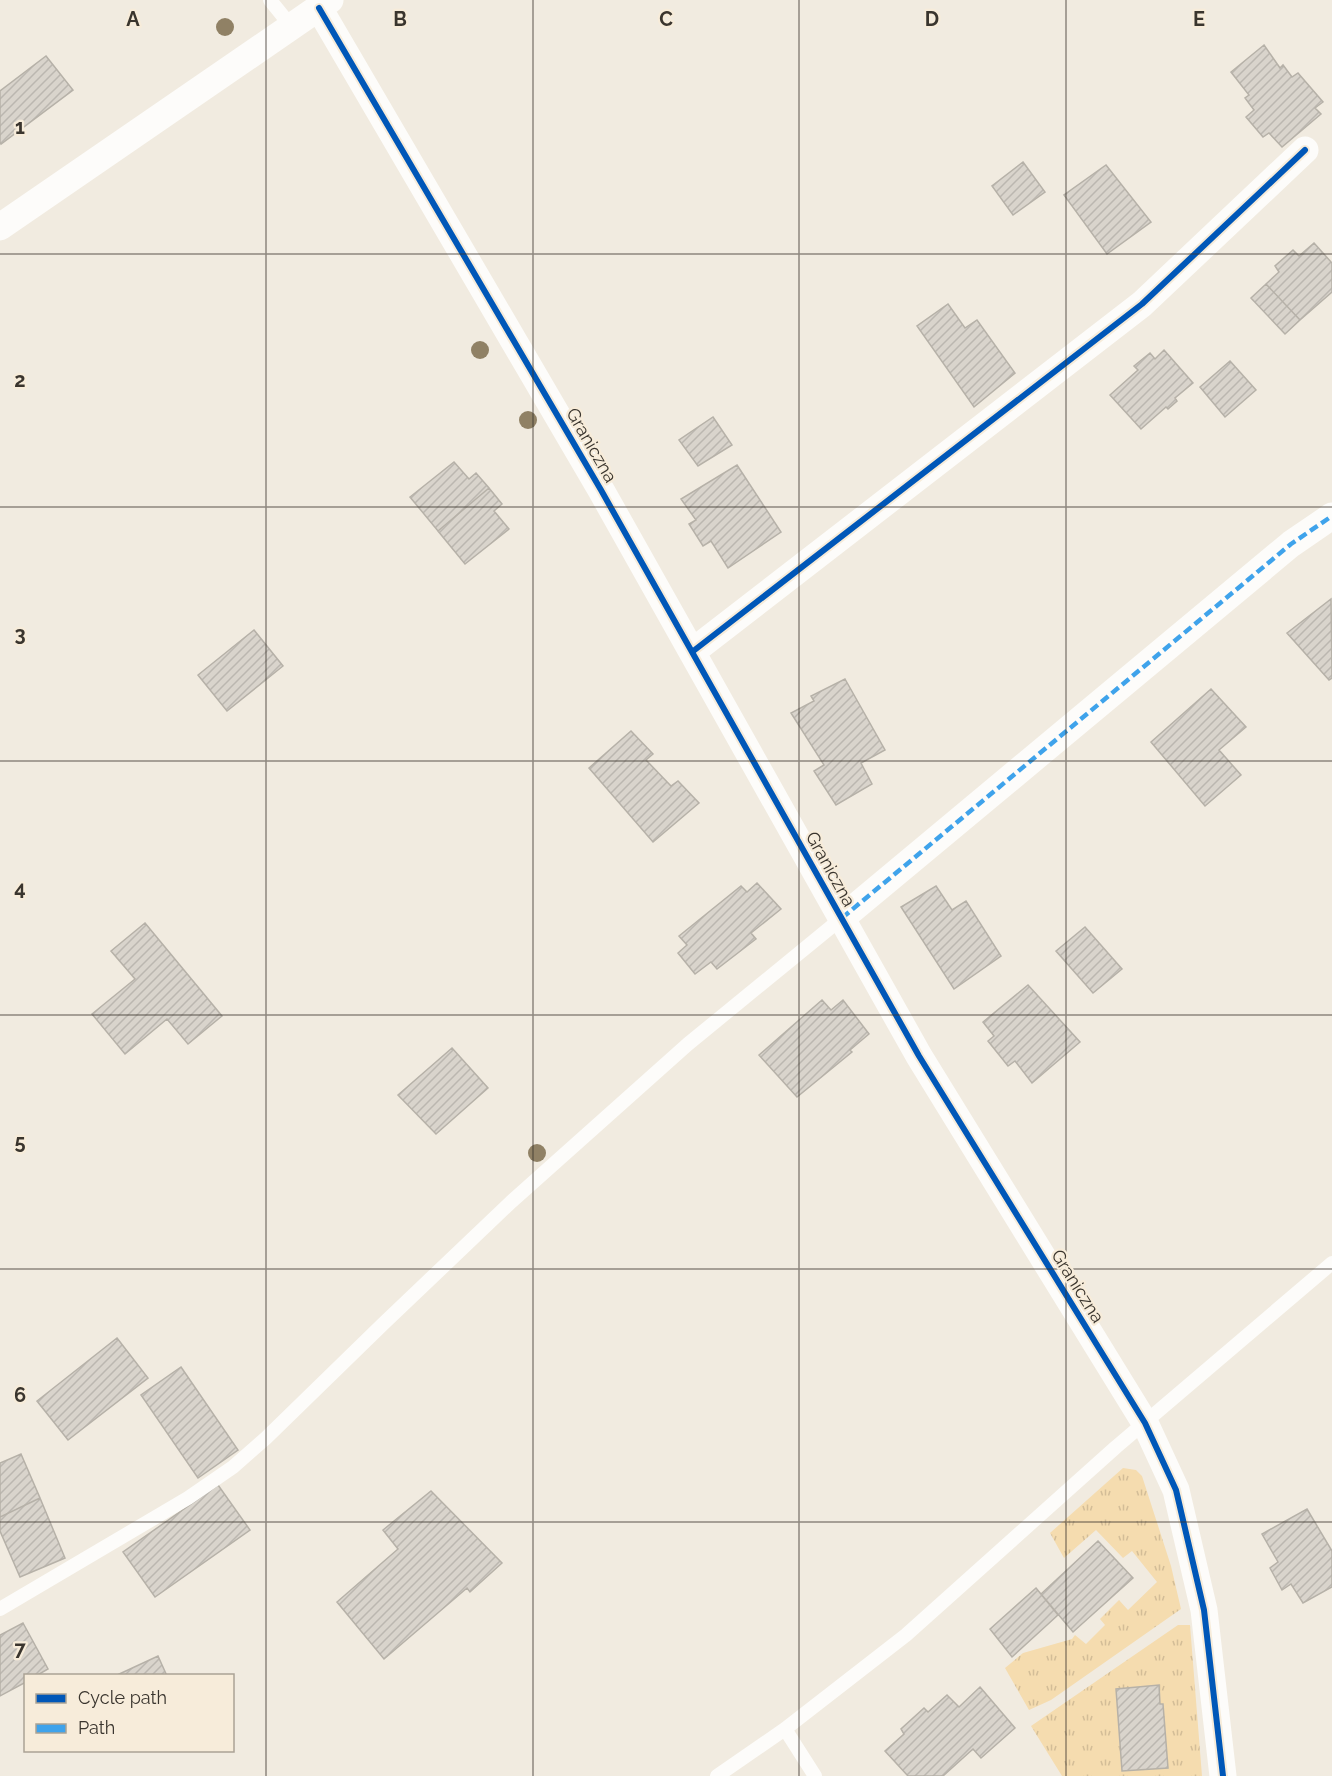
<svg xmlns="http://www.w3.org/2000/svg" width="1332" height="1776" font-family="Raleway,sans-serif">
<defs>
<pattern id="grass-tufts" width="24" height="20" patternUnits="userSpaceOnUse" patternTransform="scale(1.5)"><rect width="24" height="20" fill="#f5dcaf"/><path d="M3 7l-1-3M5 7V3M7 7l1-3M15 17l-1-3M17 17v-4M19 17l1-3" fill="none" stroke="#d3bd97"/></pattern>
<pattern id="building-hatch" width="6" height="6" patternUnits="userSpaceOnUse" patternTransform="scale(1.5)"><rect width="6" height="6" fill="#d9d4cc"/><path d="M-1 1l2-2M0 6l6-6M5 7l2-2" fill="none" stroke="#bbb7b0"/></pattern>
</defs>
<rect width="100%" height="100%" fill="#f1ebe0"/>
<path fill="url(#grass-tufts)" d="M 1123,1468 L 1136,1470 L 1142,1476 L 1171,1566 L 1181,1609 L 1051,1700 L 1029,1710 L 1005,1668 L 1023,1653 L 1072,1639 L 1075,1635 L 1086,1644 L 1105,1625 L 1100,1619 L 1119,1600 L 1128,1610 L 1157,1582 L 1132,1551 L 1123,1558 L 1096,1530 L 1064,1558 L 1050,1533 Z
M 1178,1625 L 1190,1625 L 1202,1776 L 1062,1776 L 1031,1726 Z"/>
<path fill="url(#building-hatch)" stroke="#b6b1a8" stroke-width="1.5" d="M 1264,45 L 1280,68 L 1283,65 L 1292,77 L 1298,73 L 1323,102 L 1315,108 L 1321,114 L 1282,147 L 1269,133 L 1263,137 L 1246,117 L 1254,110 L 1245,98 L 1249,95 L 1231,72 Z
M 46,56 L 73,90 L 1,144 L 0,142 L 0,91 Z
M 1023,162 L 1045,192 L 1013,215 L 992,186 Z
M 1106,165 L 1151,222 L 1107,254 L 1064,195 Z
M 1314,243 L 1332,263 L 1332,292 L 1300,320 L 1266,284 L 1279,272 L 1275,266 L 1293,250 L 1299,256 Z
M 1266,284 L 1300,320 L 1285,334 L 1251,298 Z
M 948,304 L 965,328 L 977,320 L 1015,373 L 974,407 L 917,326 Z
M 1164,350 L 1193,383 L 1175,398 L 1177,401 L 1168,409 L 1166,407 L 1141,429 L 1110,395 L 1138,370 L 1134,366 L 1150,353 L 1155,359 Z
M 1230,361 L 1256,390 L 1225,417 L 1200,387 Z
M 713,417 L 732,445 L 698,466 L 679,440 Z
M 454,462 L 469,479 L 476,473 L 489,488 L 438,531 L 410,497 Z
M 737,465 L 781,532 L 728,568 L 711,541 L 703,546 L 689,524 L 696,520 L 681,499 Z
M 489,488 L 502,504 L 494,511 L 509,529 L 465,564 L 438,531 Z
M 1331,599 L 1332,678 L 1329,680 L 1287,633 Z
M 254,630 L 283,666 L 227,711 L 198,675 Z
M 845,679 L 885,750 L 861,763 L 872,784 L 836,805 L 814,771 L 824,765 L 791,713 L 814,701 L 811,696 Z
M 1211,689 L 1246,727 L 1219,750 L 1241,775 L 1205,806 L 1151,742 Z
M 631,731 L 653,754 L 646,760 L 671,786 L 678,781 L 699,803 L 653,842 L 589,768 Z
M 757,883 L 781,909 L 751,933 L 756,939 L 717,969 L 711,962 L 695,974 L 678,953 L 687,945 L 679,936 L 741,886 L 747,892 Z
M 936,886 L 952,910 L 966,901 L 1001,956 L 954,989 L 901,907 Z
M 145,923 L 222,1016 L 188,1044 L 167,1019 L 125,1054 L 92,1014 L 135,979 L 111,951 Z
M 1085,927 L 1122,969 L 1093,993 L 1056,951 Z
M 1028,985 L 1080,1042 L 1032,1083 L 1015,1061 L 1008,1066 L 988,1041 L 994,1036 L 983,1022 Z
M 822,1000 L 831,1010 L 843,1000 L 869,1034 L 850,1050 L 852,1052 L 797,1097 L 759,1055 Z
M 452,1048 L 488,1088 L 436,1134 L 398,1095 Z
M 117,1338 L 148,1378 L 68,1440 L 37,1401 Z
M 181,1367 L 238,1450 L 198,1478 L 141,1395 Z
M 21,1454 L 40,1498 L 0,1517 L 0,1463 Z
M 218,1485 L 250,1530 L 155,1597 L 123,1552 Z
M 431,1491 L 502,1563 L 470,1592 L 467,1588 L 384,1659 L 337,1602 L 398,1549 L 383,1530 Z
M 40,1498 L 65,1558 L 20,1577 L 0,1531 L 0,1517 Z
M 1307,1509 L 1332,1551 L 1332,1587 L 1303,1603 L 1291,1584 L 1282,1590 L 1270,1568 L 1278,1562 L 1262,1534 Z
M 1098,1541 L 1133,1578 L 1073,1632 L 1041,1594 Z
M 1036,1588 L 1058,1615 L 1012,1657 L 990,1629 Z
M 23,1623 L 48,1669 L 36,1676 L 26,1676 L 26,1682 L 0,1696 L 0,1635 Z
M 158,1656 L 167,1676 L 115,1676 Z
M 1159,1685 L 1160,1704 L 1163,1704 L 1168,1768 L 1122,1771 L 1116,1689 Z
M 980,1687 L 1015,1728 L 981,1758 L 973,1749 L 943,1776 L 908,1776 L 885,1751 L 904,1734 L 901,1729 L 924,1708 L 928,1712 L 947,1695 L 959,1707 Z"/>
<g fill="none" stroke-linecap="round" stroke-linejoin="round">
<path stroke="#fdfcfa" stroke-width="14" d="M 270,0 L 291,26
M 0,1609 L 188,1498 L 233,1467 L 266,1438 L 383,1324 L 511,1202 L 688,1044 L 842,918
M 785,1729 L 815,1776
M 717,1776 L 785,1729 L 906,1635 L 1116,1447 L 1332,1263"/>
<path stroke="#fdfcfa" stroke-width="27" d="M 319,8 L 601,490 L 919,1056 L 1145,1423 L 1176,1490 L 1204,1610 L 1223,1776
M 0,227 L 330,0
M 692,652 L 1142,304 L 1305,150
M 842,918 L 1291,544 L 1332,516"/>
<path stroke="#3fa3eb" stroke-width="4.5" stroke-dasharray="9 4.5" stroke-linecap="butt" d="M 842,918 L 1291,544 L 1332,516"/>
<g stroke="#f7ecda" stroke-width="10">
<path id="cycleway" d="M 319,8 L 601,490 L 919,1056 L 1145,1423 L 1176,1490 L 1204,1610 L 1223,1776
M 692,652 L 1142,304 L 1305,150"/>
</g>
<use href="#cycleway" stroke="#0057b8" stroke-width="6"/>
</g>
<g fill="#908165">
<circle cx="225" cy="27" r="9"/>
<circle cx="480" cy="350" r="9"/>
<circle cx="528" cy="420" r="9"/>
<circle cx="537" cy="1153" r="9"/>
</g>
<path fill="none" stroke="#3a352e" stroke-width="1.5" stroke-opacity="0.55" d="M 266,0 L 266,1776M 533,0 L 533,1776M 799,0 L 799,1776M 1066,0 L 1066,1776M 0,254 L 1332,254M 0,507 L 1332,507M 0,761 L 1332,761M 0,1015 L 1332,1015M 0,1269 L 1332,1269M 0,1522 L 1332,1522"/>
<g text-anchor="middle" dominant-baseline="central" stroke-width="4.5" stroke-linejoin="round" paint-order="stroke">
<g font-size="18" fill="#3a352e" stroke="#f7ecda">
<text transform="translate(592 445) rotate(60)">Graniczna</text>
<text transform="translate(831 869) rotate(61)">Graniczna</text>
<text transform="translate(1078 1286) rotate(58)">Graniczna</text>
</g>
</g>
<g font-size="20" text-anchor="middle" font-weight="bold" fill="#3a352e" stroke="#f7ecda" stroke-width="4.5" stroke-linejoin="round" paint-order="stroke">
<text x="133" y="26">A</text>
<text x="400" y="26">B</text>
<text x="666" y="26">C</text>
<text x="932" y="26">D</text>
<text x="1199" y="26">E</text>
<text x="20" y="134">1</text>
<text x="20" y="387">2</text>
<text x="20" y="641">3</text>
<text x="20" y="895">4</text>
<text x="20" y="1149">5</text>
<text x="20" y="1402">6</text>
<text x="20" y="1656">7</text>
</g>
<rect x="24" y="1674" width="210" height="78" fill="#f7ecda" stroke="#aba395" stroke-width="1.5"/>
<rect x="36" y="1694" width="30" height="9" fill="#0057b8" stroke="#aba395" stroke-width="1.5"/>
<text x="78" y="1704" font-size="18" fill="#3a352e">Cycle path</text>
<rect x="36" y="1724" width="30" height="9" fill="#3fa3eb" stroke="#aba395" stroke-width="1.5"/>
<text x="78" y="1734" font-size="18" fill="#3a352e">Path</text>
</svg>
